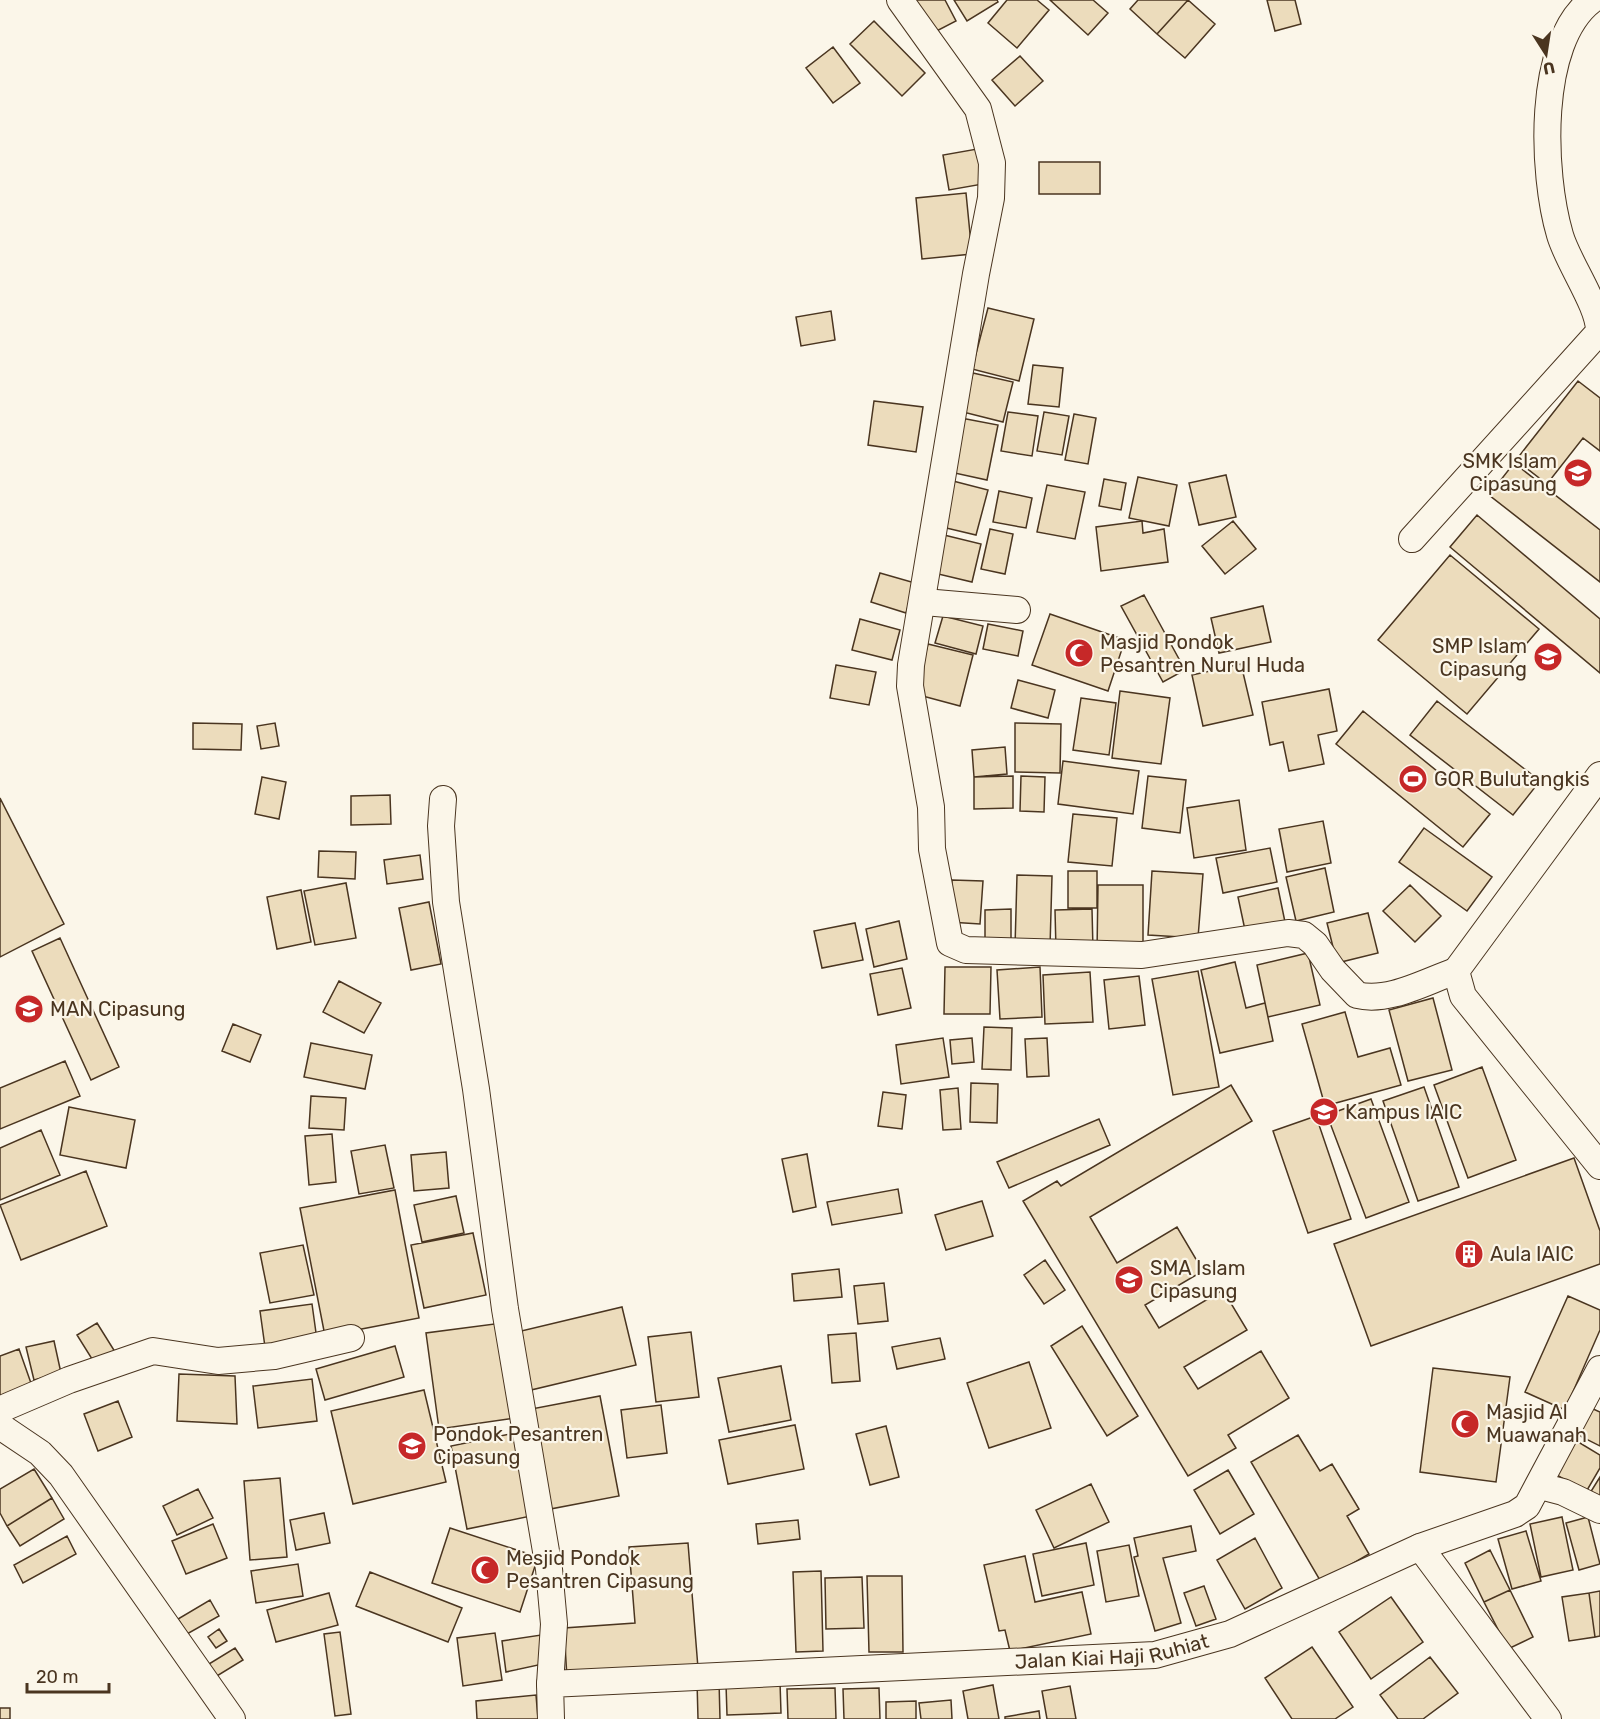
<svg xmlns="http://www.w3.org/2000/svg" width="1600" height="1719" font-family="Rubik,sans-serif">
<rect width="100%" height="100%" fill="#fbf6e9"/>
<path fill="#ecdcbc" stroke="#4a3520" stroke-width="1.5" d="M 908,0 L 945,0 L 956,21 L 927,36 Z
M 954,0 L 997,0 L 998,2 L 967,21 Z
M 1007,0 L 1037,0 L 1049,10 L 1017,48 L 988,23 Z
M 1050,0 L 1093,0 L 1108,13 L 1088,35 Z
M 1138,0 L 1188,0 L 1157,34 L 1130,9 Z
M 1188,0 L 1215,24 L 1185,58 L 1157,34 Z
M 1267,0 L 1295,0 L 1301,24 L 1275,31 Z
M 874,21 L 925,73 L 902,96 L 850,44 Z
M 833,47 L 860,83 L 833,103 L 806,68 Z
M 1020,56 L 1043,81 L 1015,106 L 992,80 Z
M 977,149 L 983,184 L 949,190 L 943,155 Z
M 1039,162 L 1100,162 L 1100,194 L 1039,194 Z
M 966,193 L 972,254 L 922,259 L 916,198 Z
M 988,308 L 1034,319 L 1019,381 L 972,369 Z
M 831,311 L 835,340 L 801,346 L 796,317 Z
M 1033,365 L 1063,368 L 1059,407 L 1028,404 Z
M 973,373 L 1013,382 L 1003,422 L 963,412 Z
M 1578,381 L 1600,398 L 1600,451 L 1583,438 L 1547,484 L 1516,460 Z
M 874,401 L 923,407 L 916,452 L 868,445 Z
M 1008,412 L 1038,416 L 1032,456 L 1001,451 Z
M 1044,412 L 1069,416 L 1062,455 L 1037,451 Z
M 1074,414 L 1096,418 L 1088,464 L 1065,460 Z
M 961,418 L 998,425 L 987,480 L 950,472 Z
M 1514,463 L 1600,530 L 1600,582 L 1489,495 Z
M 1226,475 L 1236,517 L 1199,525 L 1189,483 Z
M 1138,477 L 1177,485 L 1169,526 L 1129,518 Z
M 1104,479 L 1126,483 L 1121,510 L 1099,506 Z
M 953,481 L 988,490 L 976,535 L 942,527 Z
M 1047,485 L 1085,492 L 1075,539 L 1037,532 Z
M 999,491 L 1032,498 L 1026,528 L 993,522 Z
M 1477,515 L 1600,619 L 1600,673 L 1450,547 Z
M 1142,521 L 1143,533 L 1164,529 L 1168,562 L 1101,571 L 1096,527 Z
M 1233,521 L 1256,549 L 1225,574 L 1202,546 Z
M 990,529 L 1013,534 L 1005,574 L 981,569 Z
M 944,535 L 981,544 L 972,582 L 934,573 Z
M 1450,555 L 1539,629 L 1467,714 L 1378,640 Z
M 880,573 L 915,583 L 906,613 L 871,602 Z
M 1144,595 L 1185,670 L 1163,682 L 1121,606 Z
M 1263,606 L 1271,642 L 1219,653 L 1211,618 Z
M 1050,614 L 1125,640 L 1108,691 L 1032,665 Z
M 943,616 L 983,626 L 976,654 L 935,643 Z
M 860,619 L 900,630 L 892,660 L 852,650 Z
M 988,624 L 1023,631 L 1018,656 L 983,649 Z
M 928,644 L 973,655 L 960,706 L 915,694 Z
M 1241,664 L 1253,715 L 1203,726 L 1192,675 Z
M 836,665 L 876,672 L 869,705 L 830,698 Z
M 1018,680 L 1055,690 L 1048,718 L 1011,708 Z
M 1329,689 L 1337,731 L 1318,735 L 1324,764 L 1289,771 L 1283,742 L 1270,745 L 1262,702 Z
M 1120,691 L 1170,698 L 1161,764 L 1112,758 Z
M 1081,698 L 1116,703 L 1109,755 L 1073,750 Z
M 1437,701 L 1540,781 L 1513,815 L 1410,735 Z
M 1363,711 L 1490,814 L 1463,847 L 1336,744 Z
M 193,723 L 242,724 L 241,750 L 193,749 Z
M 275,723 L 279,746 L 261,749 L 257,726 Z
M 1015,723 L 1061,724 L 1060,773 L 1015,772 Z
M 1005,747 L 1007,774 L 974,777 L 972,750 Z
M 1063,761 L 1139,771 L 1133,814 L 1058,804 Z
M 1013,776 L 1013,808 L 974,809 L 974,777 Z
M 1021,776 L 1045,777 L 1044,812 L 1020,811 Z
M 1148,776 L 1186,780 L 1180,833 L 1142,828 Z
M 262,777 L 286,782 L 279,819 L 255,814 Z
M 390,795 L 391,824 L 351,825 L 351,796 Z
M 0,798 L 64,924 L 0,957 Z
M 1239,800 L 1246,850 L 1194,858 L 1187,808 Z
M 1073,814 L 1117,818 L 1112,866 L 1068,862 Z
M 1323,821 L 1331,863 L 1287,872 L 1279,829 Z
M 1424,828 L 1492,877 L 1467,911 L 1399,862 Z
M 1270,848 L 1277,882 L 1223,893 L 1216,858 Z
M 319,851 L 356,852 L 355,879 L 318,877 Z
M 420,855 L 423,879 L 387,884 L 384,860 Z
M 1325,868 L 1334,912 L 1296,921 L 1286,877 Z
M 1068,871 L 1097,871 L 1097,908 L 1068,908 Z
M 1152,871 L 1203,874 L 1198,938 L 1148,935 Z
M 1017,875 L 1052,876 L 1050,947 L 1015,947 Z
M 952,880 L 983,881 L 980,924 L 949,922 Z
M 346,883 L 356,938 L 315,945 L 304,891 Z
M 1098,885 L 1143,885 L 1143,952 L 1097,952 Z
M 1410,885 L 1441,916 L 1415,942 L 1383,911 Z
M 1278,888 L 1285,922 L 1245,930 L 1238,897 Z
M 301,890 L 311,942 L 277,949 L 267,897 Z
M 429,902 L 441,964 L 411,970 L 399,908 Z
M 1011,909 L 1011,943 L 985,943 L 985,910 Z
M 1092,909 L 1093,950 L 1056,950 L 1055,910 Z
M 1368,913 L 1378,953 L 1337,963 L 1327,923 Z
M 899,921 L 907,959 L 874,967 L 866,929 Z
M 855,923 L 863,960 L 822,968 L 814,931 Z
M 60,938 L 119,1067 L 91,1080 L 32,951 Z
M 1308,953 L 1320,1005 L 1268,1017 L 1257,965 Z
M 1235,962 L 1246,1008 L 1265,1003 L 1273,1041 L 1220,1053 L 1201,970 Z
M 945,967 L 991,967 L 990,1014 L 944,1014 Z
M 1040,967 L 1042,1017 L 1000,1019 L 997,970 Z
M 902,968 L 911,1008 L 878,1015 L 870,974 Z
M 1198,971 L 1219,1087 L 1173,1095 L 1152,979 Z
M 1090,972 L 1093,1022 L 1045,1024 L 1043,975 Z
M 1139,976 L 1145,1025 L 1109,1029 L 1104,980 Z
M 339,981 L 381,1003 L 364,1033 L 323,1012 Z
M 1433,998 L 1452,1070 L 1408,1081 L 1389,1010 Z
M 1345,1012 L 1358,1057 L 1390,1048 L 1401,1085 L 1325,1106 L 1302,1024 Z
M 233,1024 L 261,1035 L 250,1062 L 222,1051 Z
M 984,1027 L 1012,1028 L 1011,1070 L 982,1069 Z
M 943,1038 L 949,1077 L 901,1084 L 896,1045 Z
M 972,1038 L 974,1062 L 952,1064 L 950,1040 Z
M 1047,1038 L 1049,1076 L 1027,1077 L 1025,1039 Z
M 311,1043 L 372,1055 L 365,1089 L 304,1077 Z
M 65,1061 L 80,1096 L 0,1129 L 0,1088 Z
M 1482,1067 L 1516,1160 L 1468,1178 L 1434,1085 Z
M 971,1083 L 998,1084 L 997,1123 L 970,1122 Z
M 1231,1085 L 1252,1121 L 1090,1217 L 1117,1263 L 1177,1227 L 1203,1271 L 1145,1305 L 1159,1328 L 1223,1290 L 1247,1330 L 1184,1367 L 1198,1389 L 1261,1351 L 1289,1398 L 1228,1435 L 1236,1448 L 1188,1476 L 1023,1201 L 1057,1181 L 1061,1186 Z
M 1424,1087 L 1459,1187 L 1418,1201 L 1383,1101 Z
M 958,1088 L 961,1129 L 943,1130 L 940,1090 Z
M 883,1092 L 906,1095 L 902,1129 L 878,1126 Z
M 311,1096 L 346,1098 L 344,1130 L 309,1128 Z
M 1371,1099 L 1409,1202 L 1366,1218 L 1327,1115 Z
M 69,1107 L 135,1120 L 126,1168 L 60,1155 Z
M 1316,1116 L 1351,1219 L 1308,1233 L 1273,1131 Z
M 1099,1119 L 1110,1145 L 1009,1188 L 997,1162 Z
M 41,1130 L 60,1175 L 0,1200 L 0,1148 Z
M 332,1134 L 336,1182 L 309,1185 L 305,1136 Z
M 385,1145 L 394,1188 L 359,1194 L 351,1151 Z
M 446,1152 L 449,1188 L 414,1191 L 411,1155 Z
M 807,1154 L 816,1207 L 793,1212 L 782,1159 Z
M 1574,1158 L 1600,1231 L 1600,1264 L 1371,1346 L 1334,1244 Z
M 86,1171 L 107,1226 L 21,1260 L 0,1205 Z
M 898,1189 L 902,1213 L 832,1225 L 827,1202 Z
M 395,1190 L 419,1318 L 325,1336 L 300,1208 Z
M 456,1196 L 464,1233 L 422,1242 L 414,1205 Z
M 982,1201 L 993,1236 L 946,1250 L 935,1215 Z
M 473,1233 L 486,1295 L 424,1308 L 411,1245 Z
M 303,1245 L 314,1295 L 270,1303 L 260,1253 Z
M 1045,1260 L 1065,1290 L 1044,1304 L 1024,1275 Z
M 839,1269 L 842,1297 L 794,1301 L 792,1274 Z
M 884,1283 L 888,1321 L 858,1324 L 854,1286 Z
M 1568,1296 L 1600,1310 L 1600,1330 L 1565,1410 L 1525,1392 Z
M 312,1304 L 317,1340 L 265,1347 L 260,1311 Z
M 622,1307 L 636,1365 L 531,1390 L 517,1332 Z
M 97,1323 L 117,1355 L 97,1367 L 77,1335 Z
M 502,1323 L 515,1418 L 439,1429 L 426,1333 Z
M 1082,1326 L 1138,1416 L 1107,1436 L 1051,1346 Z
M 691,1332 L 699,1397 L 656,1402 L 648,1337 Z
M 856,1333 L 860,1381 L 832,1383 L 828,1335 Z
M 940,1338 L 945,1359 L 897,1369 L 892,1347 Z
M 54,1341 L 61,1373 L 34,1380 L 26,1347 Z
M 395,1346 L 404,1377 L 325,1400 L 316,1369 Z
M 19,1349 L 32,1386 L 0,1397 L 0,1356 Z
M 1029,1362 L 1051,1428 L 989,1448 L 967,1383 Z
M 781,1366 L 791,1420 L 729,1432 L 718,1378 Z
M 1433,1368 L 1510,1377 L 1496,1482 L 1420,1472 Z
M 179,1374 L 235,1376 L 237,1424 L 177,1421 Z
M 312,1379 L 317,1421 L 258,1428 L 253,1386 Z
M 424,1390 L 446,1482 L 353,1504 L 331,1411 Z
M 600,1396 L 619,1496 L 545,1510 L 526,1410 Z
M 118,1401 L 132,1437 L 98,1451 L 84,1414 Z
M 661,1405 L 667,1453 L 627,1458 L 621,1410 Z
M 1591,1408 L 1600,1412 L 1600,1446 L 1578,1435 Z
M 795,1425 L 804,1469 L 728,1484 L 719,1440 Z
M 886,1426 L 899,1477 L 870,1485 L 856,1434 Z
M 515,1433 L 531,1516 L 467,1529 L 451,1446 Z
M 1298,1435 L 1320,1471 L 1332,1464 L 1359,1509 L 1347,1516 L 1369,1554 L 1321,1582 L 1251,1462 Z
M 1575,1440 L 1600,1455 L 1600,1468 L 1586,1492 L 1555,1474 Z
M 34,1469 L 52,1498 L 7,1526 L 0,1513 L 0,1489 Z
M 1228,1470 L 1254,1514 L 1220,1534 L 1194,1490 Z
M 1600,1477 L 1600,1499 L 1590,1493 Z
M 280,1478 L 287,1557 L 250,1560 L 244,1481 Z
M 1091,1484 L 1109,1522 L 1054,1548 L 1036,1510 Z
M 198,1489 L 213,1518 L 177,1535 L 163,1506 Z
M 52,1498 L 64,1519 L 20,1546 L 7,1526 Z
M 324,1513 L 330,1543 L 296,1550 L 290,1520 Z
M 1562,1517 L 1573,1570 L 1541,1577 L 1530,1524 Z
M 1588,1517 L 1600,1564 L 1579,1570 L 1566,1523 Z
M 798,1520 L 800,1539 L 758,1544 L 756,1524 Z
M 213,1524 L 227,1558 L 186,1574 L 172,1541 Z
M 1191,1526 L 1196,1551 L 1163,1558 L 1181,1623 L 1155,1631 L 1134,1557 L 1138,1556 L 1134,1538 Z
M 450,1528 L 538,1557 L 520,1612 L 432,1583 Z
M 1526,1531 L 1541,1581 L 1512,1589 L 1498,1539 Z
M 67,1536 L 76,1554 L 23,1583 L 14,1565 Z
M 1255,1538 L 1282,1588 L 1245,1609 L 1217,1560 Z
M 688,1543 L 698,1668 L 567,1678 L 564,1628 L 635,1623 L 629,1547 Z
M 1086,1543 L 1094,1585 L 1042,1596 L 1033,1554 Z
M 1129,1545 L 1139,1596 L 1106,1602 L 1097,1551 Z
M 1490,1550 L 1510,1590 L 1484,1602 L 1465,1563 Z
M 1025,1556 L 1035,1602 L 1082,1592 L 1091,1634 L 1010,1651 L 1005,1630 L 999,1631 L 984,1565 Z
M 298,1564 L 303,1596 L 256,1603 L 251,1571 Z
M 821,1571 L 823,1651 L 796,1652 L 793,1572 Z
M 370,1572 L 462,1608 L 448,1642 L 356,1606 Z
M 867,1576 L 902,1576 L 903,1652 L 869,1652 Z
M 862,1577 L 864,1628 L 826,1629 L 825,1578 Z
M 1204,1586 L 1216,1619 L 1196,1626 L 1184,1593 Z
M 1510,1590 L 1533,1637 L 1508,1649 L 1484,1602 Z
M 1600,1591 L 1600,1636 L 1595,1637 L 1589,1593 Z
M 329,1593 L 338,1625 L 276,1642 L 267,1610 Z
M 1589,1593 L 1595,1637 L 1569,1641 L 1562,1597 Z
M 1391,1597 L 1423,1642 L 1371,1679 L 1339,1632 Z
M 210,1600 L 219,1616 L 187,1634 L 178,1619 Z
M 219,1629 L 227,1641 L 216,1648 L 208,1637 Z
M 340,1632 L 351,1714 L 335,1716 L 324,1634 Z
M 495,1633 L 502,1680 L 463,1686 L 457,1638 Z
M 541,1635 L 543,1664 L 506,1672 L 502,1641 Z
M 1312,1647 L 1353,1707 L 1335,1719 L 1292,1719 L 1265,1678 Z
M 235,1648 L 243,1660 L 212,1679 L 204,1667 Z
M 1430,1657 L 1458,1693 L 1423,1719 L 1398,1719 L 1380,1695 Z
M 719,1680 L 720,1719 L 698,1719 L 697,1681 Z
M 780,1682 L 781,1713 L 727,1715 L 726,1684 Z
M 993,1685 L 999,1719 L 968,1719 L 963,1691 Z
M 1070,1686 L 1076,1719 L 1047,1719 L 1042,1691 Z
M 835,1688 L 836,1719 L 788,1719 L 787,1689 Z
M 879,1688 L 880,1719 L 844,1719 L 843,1689 Z
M 536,1695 L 538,1719 L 477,1719 L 476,1701 Z
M 951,1700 L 952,1719 L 921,1719 L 919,1703 Z
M 916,1701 L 916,1719 L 886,1719 L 886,1702 Z
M 0,1708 L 10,1708 L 10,1719 L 0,1719 Z
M 1039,1711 L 1040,1719 L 1005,1719 L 1005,1717 Z"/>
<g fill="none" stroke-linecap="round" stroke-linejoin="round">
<g stroke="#4a3520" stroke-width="28">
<g id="minor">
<path d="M 900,0 L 978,109 L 992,163 L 991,198 L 976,274 L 911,665 L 910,686 L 931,807 L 932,849 L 950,943 L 966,950 L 1142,955 L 1288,933 L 1304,935 L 1315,944 L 1333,970 L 1357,995 C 1389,1003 1426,981 1456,971"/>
<path d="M 1412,539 L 1599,332 C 1600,307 1568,263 1560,235 C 1542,174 1536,42 1592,0"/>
<path d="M 924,602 L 1017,610"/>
<path d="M 1600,775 L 1456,971 L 1463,996 L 1600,1166"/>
<path d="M 443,799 L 441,826 L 446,902 L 476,1089 L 505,1309 L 549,1569 L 554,1624 L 550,1684"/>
<path d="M 0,1412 L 6,1407 L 69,1380 L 153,1351 L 218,1361 L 274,1356 L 351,1338"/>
<path d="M 0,1426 L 40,1453 L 61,1475 L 232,1719"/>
<path d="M 1540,1486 L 1563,1492 L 1600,1510"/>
<path d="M 1420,1547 L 1548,1719"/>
<path id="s1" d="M 551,1719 L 550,1684 L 1155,1655 L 1230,1634 L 1420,1547 L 1515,1514 L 1527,1506 L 1600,1369"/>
</g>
</g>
<use href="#minor" stroke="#fbf6e9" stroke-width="26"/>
</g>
<defs>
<g id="school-disc" transform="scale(1.5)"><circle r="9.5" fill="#c62828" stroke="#fbf6e9"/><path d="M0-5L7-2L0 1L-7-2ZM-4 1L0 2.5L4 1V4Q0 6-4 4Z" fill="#fff"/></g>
<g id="mosque-disc" transform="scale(1.5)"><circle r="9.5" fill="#c62828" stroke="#fbf6e9"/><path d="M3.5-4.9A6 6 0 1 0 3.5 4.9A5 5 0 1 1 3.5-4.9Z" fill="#fff"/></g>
<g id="stadium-disc" transform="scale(1.5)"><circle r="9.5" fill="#c62828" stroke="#fbf6e9"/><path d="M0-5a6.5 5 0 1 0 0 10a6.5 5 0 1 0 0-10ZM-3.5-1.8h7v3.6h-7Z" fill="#fff"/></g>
<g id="university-disc" transform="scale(1.5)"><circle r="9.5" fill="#c62828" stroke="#fbf6e9"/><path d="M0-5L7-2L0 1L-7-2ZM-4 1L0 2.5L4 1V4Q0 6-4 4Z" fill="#fff"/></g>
<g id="building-disc" transform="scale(1.5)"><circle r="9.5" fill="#c62828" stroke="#fbf6e9"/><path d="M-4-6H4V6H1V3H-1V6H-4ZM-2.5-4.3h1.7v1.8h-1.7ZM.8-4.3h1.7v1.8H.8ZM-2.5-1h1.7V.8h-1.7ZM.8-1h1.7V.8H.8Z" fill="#fff"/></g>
</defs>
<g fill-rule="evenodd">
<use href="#school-disc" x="1578" y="473"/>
<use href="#mosque-disc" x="1079" y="653"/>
<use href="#school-disc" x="1548" y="657"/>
<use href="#stadium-disc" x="1413" y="779"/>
<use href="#school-disc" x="29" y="1009"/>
<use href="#university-disc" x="1324" y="1112"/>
<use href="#building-disc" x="1469" y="1254"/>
<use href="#school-disc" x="1129" y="1280"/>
<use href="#mosque-disc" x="1465" y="1424"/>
<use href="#school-disc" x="412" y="1446"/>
<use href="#mosque-disc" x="485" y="1570"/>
</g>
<g text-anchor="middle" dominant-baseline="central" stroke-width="4.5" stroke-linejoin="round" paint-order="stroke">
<g font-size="20" fill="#4a3520" stroke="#fbf6e9" text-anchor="start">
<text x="1557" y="461" text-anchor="end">SMK Islam<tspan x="1557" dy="23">Cipasung</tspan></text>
<text x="1100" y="642">Masjid Pondok<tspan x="1100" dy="23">Pesantren Nurul Huda</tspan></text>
<text x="1527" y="646" text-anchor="end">SMP Islam<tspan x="1527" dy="23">Cipasung</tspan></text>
<text x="1434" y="779">GOR Bulutangkis</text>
<text x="50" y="1009">MAN Cipasung</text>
<text x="1345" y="1112">Kampus IAIC</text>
<text x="1490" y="1254">Aula IAIC</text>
<text x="1150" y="1268">SMA Islam<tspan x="1150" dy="23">Cipasung</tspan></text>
<text x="1486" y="1412">Masjid Al<tspan x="1486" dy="23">Muawanah</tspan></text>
<text x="433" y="1434">Pondok Pesantren<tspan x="433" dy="23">Cipasung</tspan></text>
<text x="506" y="1558">Mesjid Pondok<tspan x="506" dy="23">Pesantren Cipasung</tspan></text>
</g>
<g font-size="20" fill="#4a3520" stroke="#fbf6e9">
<text stroke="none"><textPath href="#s1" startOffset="598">Jalan Kiai Haji Ruhiat</textPath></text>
</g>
</g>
<g transform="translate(1546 54) rotate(168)" stroke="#fbf6e9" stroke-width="4.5" paint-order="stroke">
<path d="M0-4.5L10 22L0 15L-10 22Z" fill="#4a3520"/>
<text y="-9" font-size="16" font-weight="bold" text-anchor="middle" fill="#4a3520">U</text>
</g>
<path d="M27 1683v9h82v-9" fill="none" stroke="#4a3520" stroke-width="3"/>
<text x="36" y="1683" font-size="18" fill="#4a3520" stroke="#fbf6e9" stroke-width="4.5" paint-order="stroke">20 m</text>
</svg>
